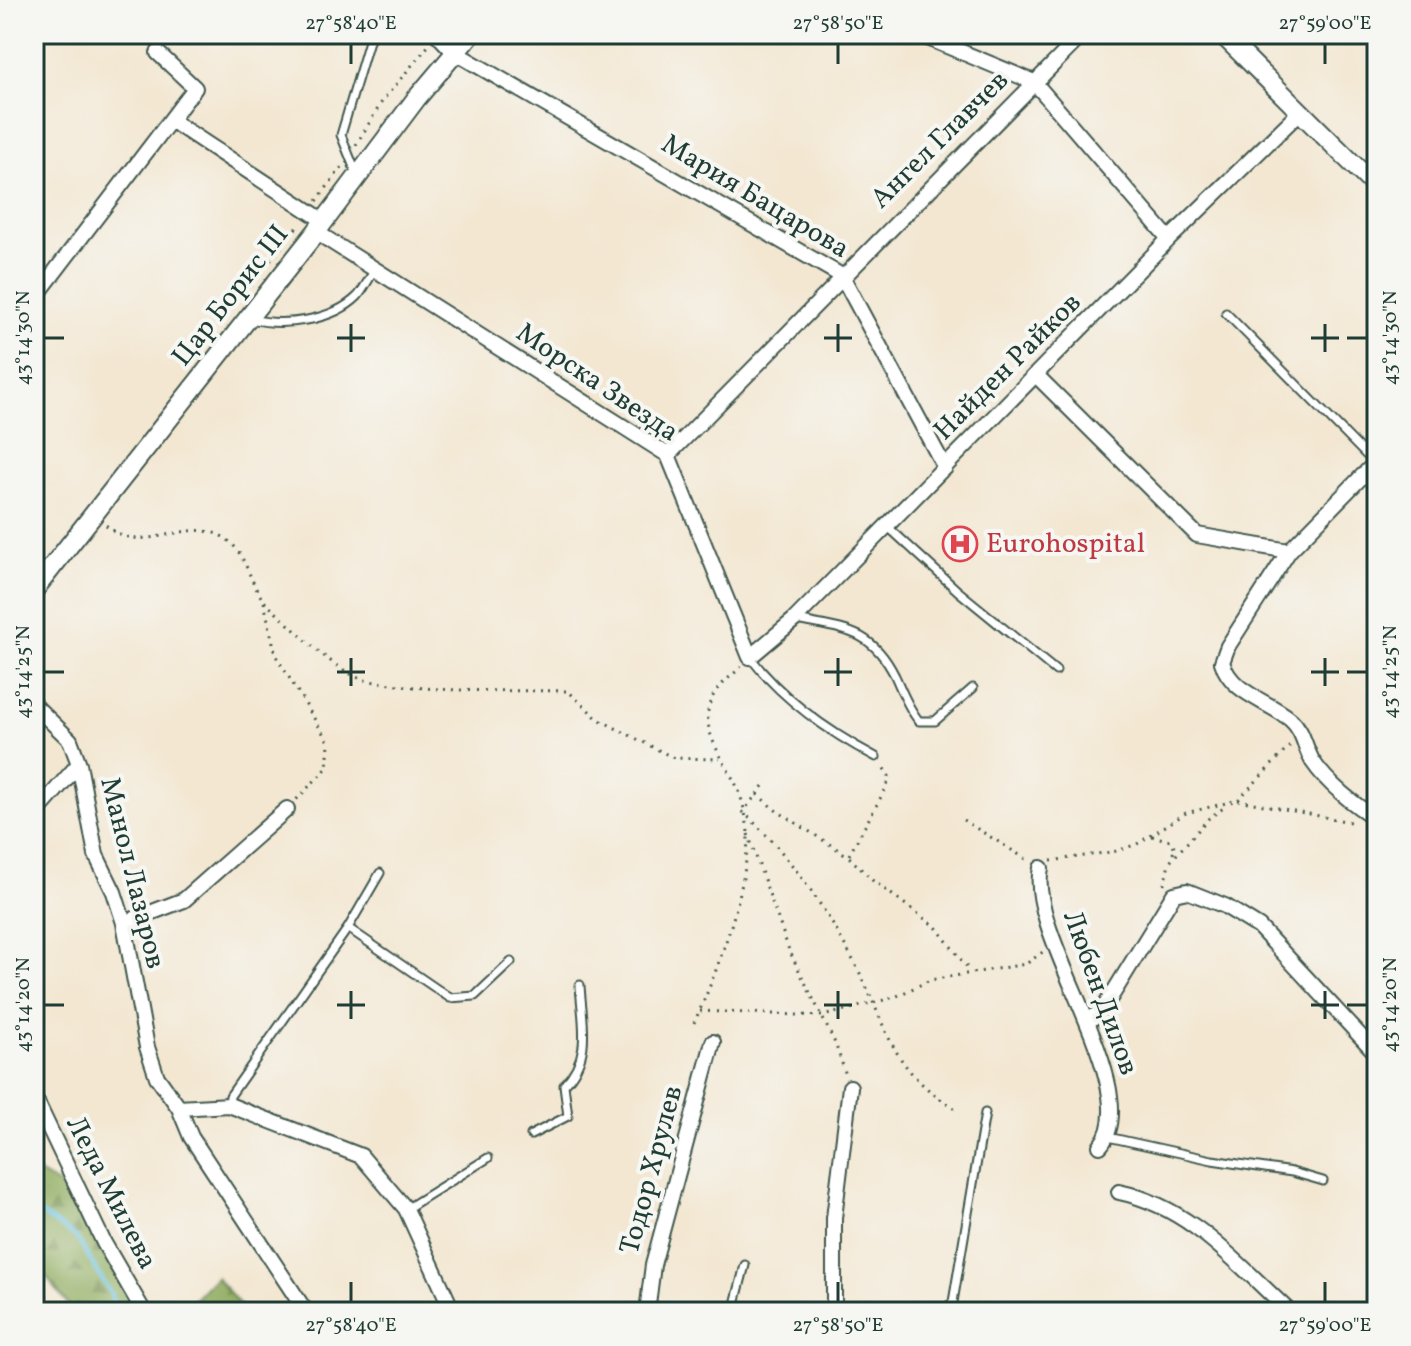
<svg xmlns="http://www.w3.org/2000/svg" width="1411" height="1346" font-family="Vollkorn,serif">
<defs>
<pattern id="forest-firs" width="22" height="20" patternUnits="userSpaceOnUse" patternTransform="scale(2)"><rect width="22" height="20" fill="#8fac5e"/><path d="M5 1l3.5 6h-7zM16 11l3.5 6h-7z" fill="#748d4e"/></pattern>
</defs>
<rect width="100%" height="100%" fill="#f6f6f2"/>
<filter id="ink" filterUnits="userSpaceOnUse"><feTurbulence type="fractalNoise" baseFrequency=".0125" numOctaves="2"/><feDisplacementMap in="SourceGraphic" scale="16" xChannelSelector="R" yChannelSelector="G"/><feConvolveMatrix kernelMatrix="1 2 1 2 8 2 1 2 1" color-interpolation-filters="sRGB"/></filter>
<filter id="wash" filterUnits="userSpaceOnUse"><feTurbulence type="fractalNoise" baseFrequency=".006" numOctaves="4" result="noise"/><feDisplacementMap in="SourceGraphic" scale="32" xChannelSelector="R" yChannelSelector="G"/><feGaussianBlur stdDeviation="1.8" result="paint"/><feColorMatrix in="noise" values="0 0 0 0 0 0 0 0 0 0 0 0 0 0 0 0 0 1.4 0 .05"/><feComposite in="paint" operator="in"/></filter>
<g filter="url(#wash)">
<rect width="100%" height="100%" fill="#f3e7d2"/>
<path fill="url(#forest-firs)" stroke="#577449" stroke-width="2" d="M 34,1170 L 87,1202 L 145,1312 L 74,1312 L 34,1261 Z
M 216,1277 L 246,1312 L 182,1312 Z"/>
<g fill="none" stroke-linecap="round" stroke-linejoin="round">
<path stroke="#66c3e4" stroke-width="4" d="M 34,1209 L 76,1237 L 111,1294 L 115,1312"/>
</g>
</g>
<g filter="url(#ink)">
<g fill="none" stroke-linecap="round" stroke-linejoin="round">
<g stroke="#3f564c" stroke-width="11">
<path id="service" d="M 357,175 L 341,135 L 371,34
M 1226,313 L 1375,464
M 251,319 C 284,327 333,321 358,296 C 364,289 369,278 375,270
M 887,526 L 958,591 L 1056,671
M 796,620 C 844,630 871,628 895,676 C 902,691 908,708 919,721 L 935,721 L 973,688
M 750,657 C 783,700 829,732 876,757
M 348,928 L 450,998 L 475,996 L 511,962
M 229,1104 L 230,1096 L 348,928 L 380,873
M 531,1135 L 568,1116 L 564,1085 C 593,1055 582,1023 580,985
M 1108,1137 L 1212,1160 L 1292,1172 L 1323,1181
M 406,1209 L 488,1158
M 988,1310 L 989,1312
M 942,1311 L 953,1302 L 985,1113
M 40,1312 L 42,1295
M 733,1312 L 745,1265"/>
</g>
<g stroke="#3f564c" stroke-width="18">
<path id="minor" d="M 437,34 L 454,52 L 842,276 L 945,468
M 918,34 L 1034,82 L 1169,239
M 172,121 L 324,221
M 316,232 L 668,455 L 750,657 L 794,620 L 1169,239 L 1301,111
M 34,299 L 195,88 L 158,53
M 1037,376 L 1197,535 L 1289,551
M 668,455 L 1083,34
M 1377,461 L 1289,551 L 1228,646 L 1222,662 C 1231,693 1266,700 1290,719 C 1304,731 1304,747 1313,762 C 1328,784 1354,805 1377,819
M 34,705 L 70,740 L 79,764 L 96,855 L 114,892 L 124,923 L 147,1047 L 157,1077 L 179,1108 L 191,1137 L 306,1312
M 34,815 L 79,764
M 1041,868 C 1025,934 1148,1091 1100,1146
M 124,923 L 184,900 L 287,809
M 1088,1022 L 1104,1008 L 1174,894 L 1187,891 L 1225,906 L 1259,927 L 1377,1054
M 34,1096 L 104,1243 L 144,1312
M 179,1108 L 229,1105 L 361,1156 L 406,1209 L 453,1312
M 1119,1192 C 1191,1207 1237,1264 1290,1312
M 647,1312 L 653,1265 L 713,1042
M 834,1312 L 834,1218 L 850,1087"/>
</g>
<g stroke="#3f564c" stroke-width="22">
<path id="tertiary" d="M 1222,34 L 1377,188
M 34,590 L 316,232 L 416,99 L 471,34"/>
</g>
<path stroke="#3f564c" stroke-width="3" stroke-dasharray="2 6" stroke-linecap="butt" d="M 356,145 L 383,100 L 429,45
M 317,201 L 343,165
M 251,286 L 300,223
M 106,525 C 143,559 184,515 223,537 C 249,552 248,588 270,607 C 297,631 326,664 361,679 C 369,682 382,682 391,684 C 449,693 509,690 568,691 L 598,719 L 674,758 L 720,759
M 264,602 L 276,656 L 329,743 L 327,768 L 295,801
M 763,786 L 743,812 C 789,854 824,906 853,960 C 889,1026 886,1067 956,1109
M 757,794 L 774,809 L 848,856 L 872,880 L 936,927 L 970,971
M 1238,800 L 1355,823
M 963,820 L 1031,862
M 748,834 L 789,950 L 835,1043 L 846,1075
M 1152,836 L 1171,841 L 1175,848 L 1171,859
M 849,855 L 887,786 L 889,776 L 881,764
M 1051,861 L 1117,851 L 1137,844 L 1186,813 L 1238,800 L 1291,745
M 1164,884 L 1169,863 L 1209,818 L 1225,807
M 700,1011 L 823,1016 L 895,997 L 930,980 L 1026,964 L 1044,951
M 694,1023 C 717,973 747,891 748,836 C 748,823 743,802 738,789 C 726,761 693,725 715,693 C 721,683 733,675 741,667"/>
<use href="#service" stroke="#fff" stroke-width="7"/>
<use href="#minor" stroke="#fff" stroke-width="14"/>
<use href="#tertiary" stroke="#fff" stroke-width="18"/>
</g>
</g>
<path fill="none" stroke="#1f3d34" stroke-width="3" d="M 351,44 L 351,64M 838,44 L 838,64M 1325,44 L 1325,64M 351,324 L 351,352M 838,324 L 838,352M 1325,324 L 1325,352M 44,338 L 64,338M 337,338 L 365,338M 824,338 L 852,338M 1311,338 L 1339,338M 1347,338 L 1367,338M 351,658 L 351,686M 838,658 L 838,686M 1325,658 L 1325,686M 44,672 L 64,672M 337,672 L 365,672M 824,672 L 852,672M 1311,672 L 1339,672M 1347,672 L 1367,672M 351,991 L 351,1019M 838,991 L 838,1019M 1325,991 L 1325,1019M 44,1005 L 64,1005M 337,1005 L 365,1005M 824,1005 L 852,1005M 1311,1005 L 1339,1005M 1347,1005 L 1367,1005M 351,1282 L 351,1302M 838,1282 L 838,1302M 1325,1282 L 1325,1302"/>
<defs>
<g id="hospital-ring" transform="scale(1.8)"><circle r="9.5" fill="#f6f6f2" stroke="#e0444e" stroke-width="1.5"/><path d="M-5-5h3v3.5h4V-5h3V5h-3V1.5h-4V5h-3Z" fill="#e0444e"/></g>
</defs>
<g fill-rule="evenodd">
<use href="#hospital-ring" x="960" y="544"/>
</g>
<g text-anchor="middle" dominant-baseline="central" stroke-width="8" stroke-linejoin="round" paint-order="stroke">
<g font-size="28" fill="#1f3d34" stroke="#f6f6f2">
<text transform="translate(940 140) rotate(-45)">Ангел Главчев</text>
<text transform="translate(755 197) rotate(31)">Мария Бацарова</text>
<text transform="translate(231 296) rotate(-52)">Цар Борис III</text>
<text transform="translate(1008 367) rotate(-45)">Найден Райков</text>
<text transform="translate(597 383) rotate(34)">Морска Звезда</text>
<text transform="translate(132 873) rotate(76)">Манол Лазаров</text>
<text transform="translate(1100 993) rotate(70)">Любен Дилов</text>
<text transform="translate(652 1170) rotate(-75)">Тодор Хрулев</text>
<text transform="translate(111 1193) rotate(63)">Леда Милева</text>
</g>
<g font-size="28" fill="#be3a42" stroke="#f6f6f2" text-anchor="start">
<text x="986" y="544">Eurohospital</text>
</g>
</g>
<rect width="1411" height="1346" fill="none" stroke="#f6f6f2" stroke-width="88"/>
<rect x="44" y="44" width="1323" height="1258" fill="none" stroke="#1f3d34" stroke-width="3"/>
<g font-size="20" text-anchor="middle" fill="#1f3d34">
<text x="351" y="29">27°58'40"E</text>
<text x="838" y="29">27°58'50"E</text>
<text x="1325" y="29">27°59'00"E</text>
<text transform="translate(22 338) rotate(-90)" y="7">43°14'30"N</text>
<text transform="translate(1389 338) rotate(-90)" y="7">43°14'30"N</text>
<text transform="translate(22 672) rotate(-90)" y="7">43°14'25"N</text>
<text transform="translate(1389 672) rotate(-90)" y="7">43°14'25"N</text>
<text transform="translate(22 1005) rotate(-90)" y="7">43°14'20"N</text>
<text transform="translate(1389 1005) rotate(-90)" y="7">43°14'20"N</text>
<text x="351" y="1331">27°58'40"E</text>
<text x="838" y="1331">27°58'50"E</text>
<text x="1325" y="1331">27°59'00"E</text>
</g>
</svg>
